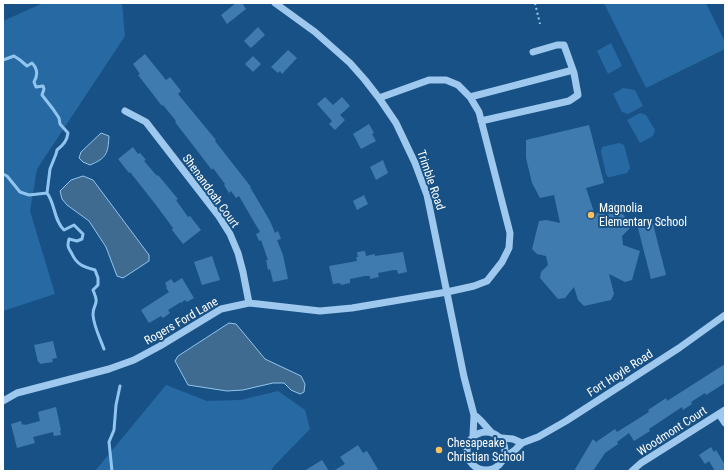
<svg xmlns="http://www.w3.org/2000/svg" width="728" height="474" font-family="'Roboto Condensed',sans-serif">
<rect width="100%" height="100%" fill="#185185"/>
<path fill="#276aa3" d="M 43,3 L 122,3 L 125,36 L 37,169 L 30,211 L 55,294 L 3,311 L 3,21 Z
M 604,3 L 706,3 L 725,42 L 725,49 L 646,88 Z
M 611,43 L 622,66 L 608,74 L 597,51 Z
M 623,88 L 635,90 L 643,106 L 628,114 L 622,112 L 613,94 Z
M 640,113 L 646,115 L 655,130 L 653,136 L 640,143 L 627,120 Z
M 619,143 L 624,145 L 630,168 L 627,173 L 610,177 L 608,177 L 606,174 L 601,152 L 602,147 Z
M 166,385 L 207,401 L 240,400 L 278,391 L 305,410 L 310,429 L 275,465 L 271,470 L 272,471 L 95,471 Z"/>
<path fill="#406b91" stroke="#90c5ef" d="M 101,133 L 109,136 C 108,153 107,158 90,165 L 83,162 L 79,158 L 81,152 Z
M 83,176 L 93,180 L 149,255 L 149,261 L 123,278 L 117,276 L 106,247 L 89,221 L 67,205 L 62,199 L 60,191 L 71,180 Z
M 229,323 L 236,324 L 265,359 L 301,376 L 305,384 L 304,392 L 300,394 L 291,390 L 284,383 L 273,383 L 243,390 L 227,391 L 188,385 L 175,361 L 178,356 Z"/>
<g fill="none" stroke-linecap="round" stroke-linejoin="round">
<path stroke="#90c5ef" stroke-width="3" d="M 3,60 L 14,56 L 20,60 L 27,66 L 32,63 C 38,69 38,75 34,82 L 36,87 L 43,86 L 44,89 L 42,95 L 53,109 L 59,118 L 60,124 L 68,133 C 67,141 63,145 57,150 L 56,154 L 50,169 L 47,193 C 55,203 54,221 64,230 L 74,225 L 83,234 L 82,239 L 77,241 L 69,239 C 67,247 68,247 72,254 C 77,265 84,267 95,270 L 98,278 L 98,285 L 93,290 C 94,293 97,298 96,302 C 95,308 93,307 93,315 C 94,327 100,338 104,349
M 3,174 L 7,176 L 20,192 L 29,195 L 47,193
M 112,471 L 109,442 L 114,430 L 116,405 L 120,386"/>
</g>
<path fill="#407baf" d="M 236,3 L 242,3 L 246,9 L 227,24 L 221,15 Z
M 258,27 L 265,35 L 251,48 L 244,41 Z
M 288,50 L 297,58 L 282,74 L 280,71 L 278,73 L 271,67 Z
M 145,54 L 166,80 L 170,77 L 181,91 L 178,94 L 216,140 L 215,141 L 251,187 L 250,187 L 270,221 L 275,233 L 278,231 L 281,239 L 277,240 L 283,255 L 288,279 L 273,282 L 270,269 L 268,270 L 266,260 L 268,260 L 261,240 L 259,241 L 256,234 L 260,232 L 239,196 L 236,198 L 231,191 L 229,193 L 224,185 L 225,184 L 213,168 L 212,170 L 175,122 L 176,121 L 163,105 L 162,106 L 138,75 L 140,74 L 133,64 Z
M 253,56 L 261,64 L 253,72 L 245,64 Z
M 325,97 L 333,105 L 342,97 L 350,106 L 340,115 L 345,120 L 335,130 L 329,124 L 332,121 L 317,104 Z
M 369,124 L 374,133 L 372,134 L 376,141 L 361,149 L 353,134 Z
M 589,125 L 604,183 L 586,188 L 595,215 L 607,204 L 614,203 L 632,226 L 622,236 L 623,245 L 640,251 L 632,280 L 625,282 L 609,274 L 614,294 L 611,300 L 584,306 L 578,300 L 574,287 L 565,298 L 558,299 L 540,278 L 541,272 L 548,265 L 546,256 L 537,254 L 532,249 L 539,221 L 546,220 L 560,223 L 554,195 L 540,198 L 532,183 L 526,158 L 526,140 Z
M 133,147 L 138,154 L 140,153 L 146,160 L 144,161 L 157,176 L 158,175 L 178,199 L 176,200 L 188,217 L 190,216 L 201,230 L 183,244 L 172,230 L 173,228 L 156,205 L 130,172 L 129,173 L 118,159 Z
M 383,160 L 388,173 L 376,180 L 370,167 Z
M 364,195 L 368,204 L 357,210 L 353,201 Z
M 652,220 L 666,275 L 651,279 L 637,224 Z
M 365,251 L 366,256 L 375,254 L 375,256 L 403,252 L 407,272 L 398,274 L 397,270 L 394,270 L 378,273 L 379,277 L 370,279 L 370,276 L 365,276 L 350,279 L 350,283 L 341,285 L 340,283 L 333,284 L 329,266 L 357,261 L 356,257 L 358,257 L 357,252 Z
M 212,256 L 220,280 L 202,285 L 194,262 Z
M 182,278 L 194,298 L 187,302 L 185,300 L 181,303 L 181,302 L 168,310 L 170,313 L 163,318 L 161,316 L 149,323 L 141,310 L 169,292 L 166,288 L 167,287 L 165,283 L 171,279 L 174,283 Z
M 53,341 L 57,358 L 52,359 L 53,362 L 40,364 L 39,362 L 38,362 L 34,345 Z
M 725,364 L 725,383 L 706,395 L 705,393 L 691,402 L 692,404 L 683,410 L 682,407 L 649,429 L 650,431 L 634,441 L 629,433 L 617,442 L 618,444 L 605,453 L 593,471 L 574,471 L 593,439 L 596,442 L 615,429 L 617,432 L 649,412 L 648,410 L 666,398 L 667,401 Z
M 56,407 L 61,430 L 60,431 L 61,435 L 54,436 L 53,432 L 33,437 L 35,443 L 17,448 L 11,424 L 21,421 L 22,425 L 24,424 L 25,425 L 40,421 L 38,412 Z
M 358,445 L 363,453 L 367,451 L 379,471 L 333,471 L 345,464 L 340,457 Z
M 711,447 L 714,452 L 716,450 L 725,465 L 725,471 L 715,471 L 709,461 L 705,464 L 699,455 Z
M 322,460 L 329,471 L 304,471 Z"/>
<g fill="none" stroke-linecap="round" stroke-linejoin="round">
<path stroke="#9ec8ed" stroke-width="2" stroke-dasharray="2 3" stroke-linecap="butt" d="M 535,3 L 540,24"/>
<path stroke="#9ec8ed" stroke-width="7" d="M 275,3 L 315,32 L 350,63 L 365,80 L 379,98 L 396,123 L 415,163 L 427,195 L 433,224 L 464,377 L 474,415 L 473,436
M 470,97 L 573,70
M 125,111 L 146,122 L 218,215 L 230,234 L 238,253 L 243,272 L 249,303
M 481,121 L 569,101 L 578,95 L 574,73 L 564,45 L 557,45 L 533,52
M 3,401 L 17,393 L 109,369 L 134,360 L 160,346 L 221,309 L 249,303 L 320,311 L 352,308 L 447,292 L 474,286 L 487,281 L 502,262 L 509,248 L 510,233 L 479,112 L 470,97 L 458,85 L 446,80 L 429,80 L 379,98
M 719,414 L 725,423
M 474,415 C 481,419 485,426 491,432
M467 451a19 19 0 1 1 38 0a19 19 0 1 1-38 0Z
M 502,438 L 513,439 L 522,443
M 505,457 L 515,450 L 522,443 L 538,437 L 566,421 L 679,348 L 725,315
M 632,471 L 641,463 L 725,410"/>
</g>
<g fill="#ffc059" stroke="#185185" stroke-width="1.5">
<circle cx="591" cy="215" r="4"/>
<circle cx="439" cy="450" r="4"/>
</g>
<g text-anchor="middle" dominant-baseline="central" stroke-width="4" stroke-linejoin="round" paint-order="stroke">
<g font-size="12" fill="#fff" stroke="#185185">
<text transform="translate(431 180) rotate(71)">Trimble Road</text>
<text transform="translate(211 191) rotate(54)">Shenandoah Court</text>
<text transform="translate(181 321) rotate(-30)">Rogers Ford Lane</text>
<text transform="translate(620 373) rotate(-33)">Fort Hoyle Road</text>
<text transform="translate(672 431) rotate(-33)">Woodmont Court</text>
</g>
<g font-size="12" fill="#fff" stroke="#185185" text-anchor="start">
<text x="599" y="208">Magnolia<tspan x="599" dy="14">Elementary School</tspan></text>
<text x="447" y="443">Chesapeake<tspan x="447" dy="14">Christian School</tspan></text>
</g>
</g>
<rect width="728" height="474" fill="none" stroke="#ffffff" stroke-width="8"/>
</svg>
